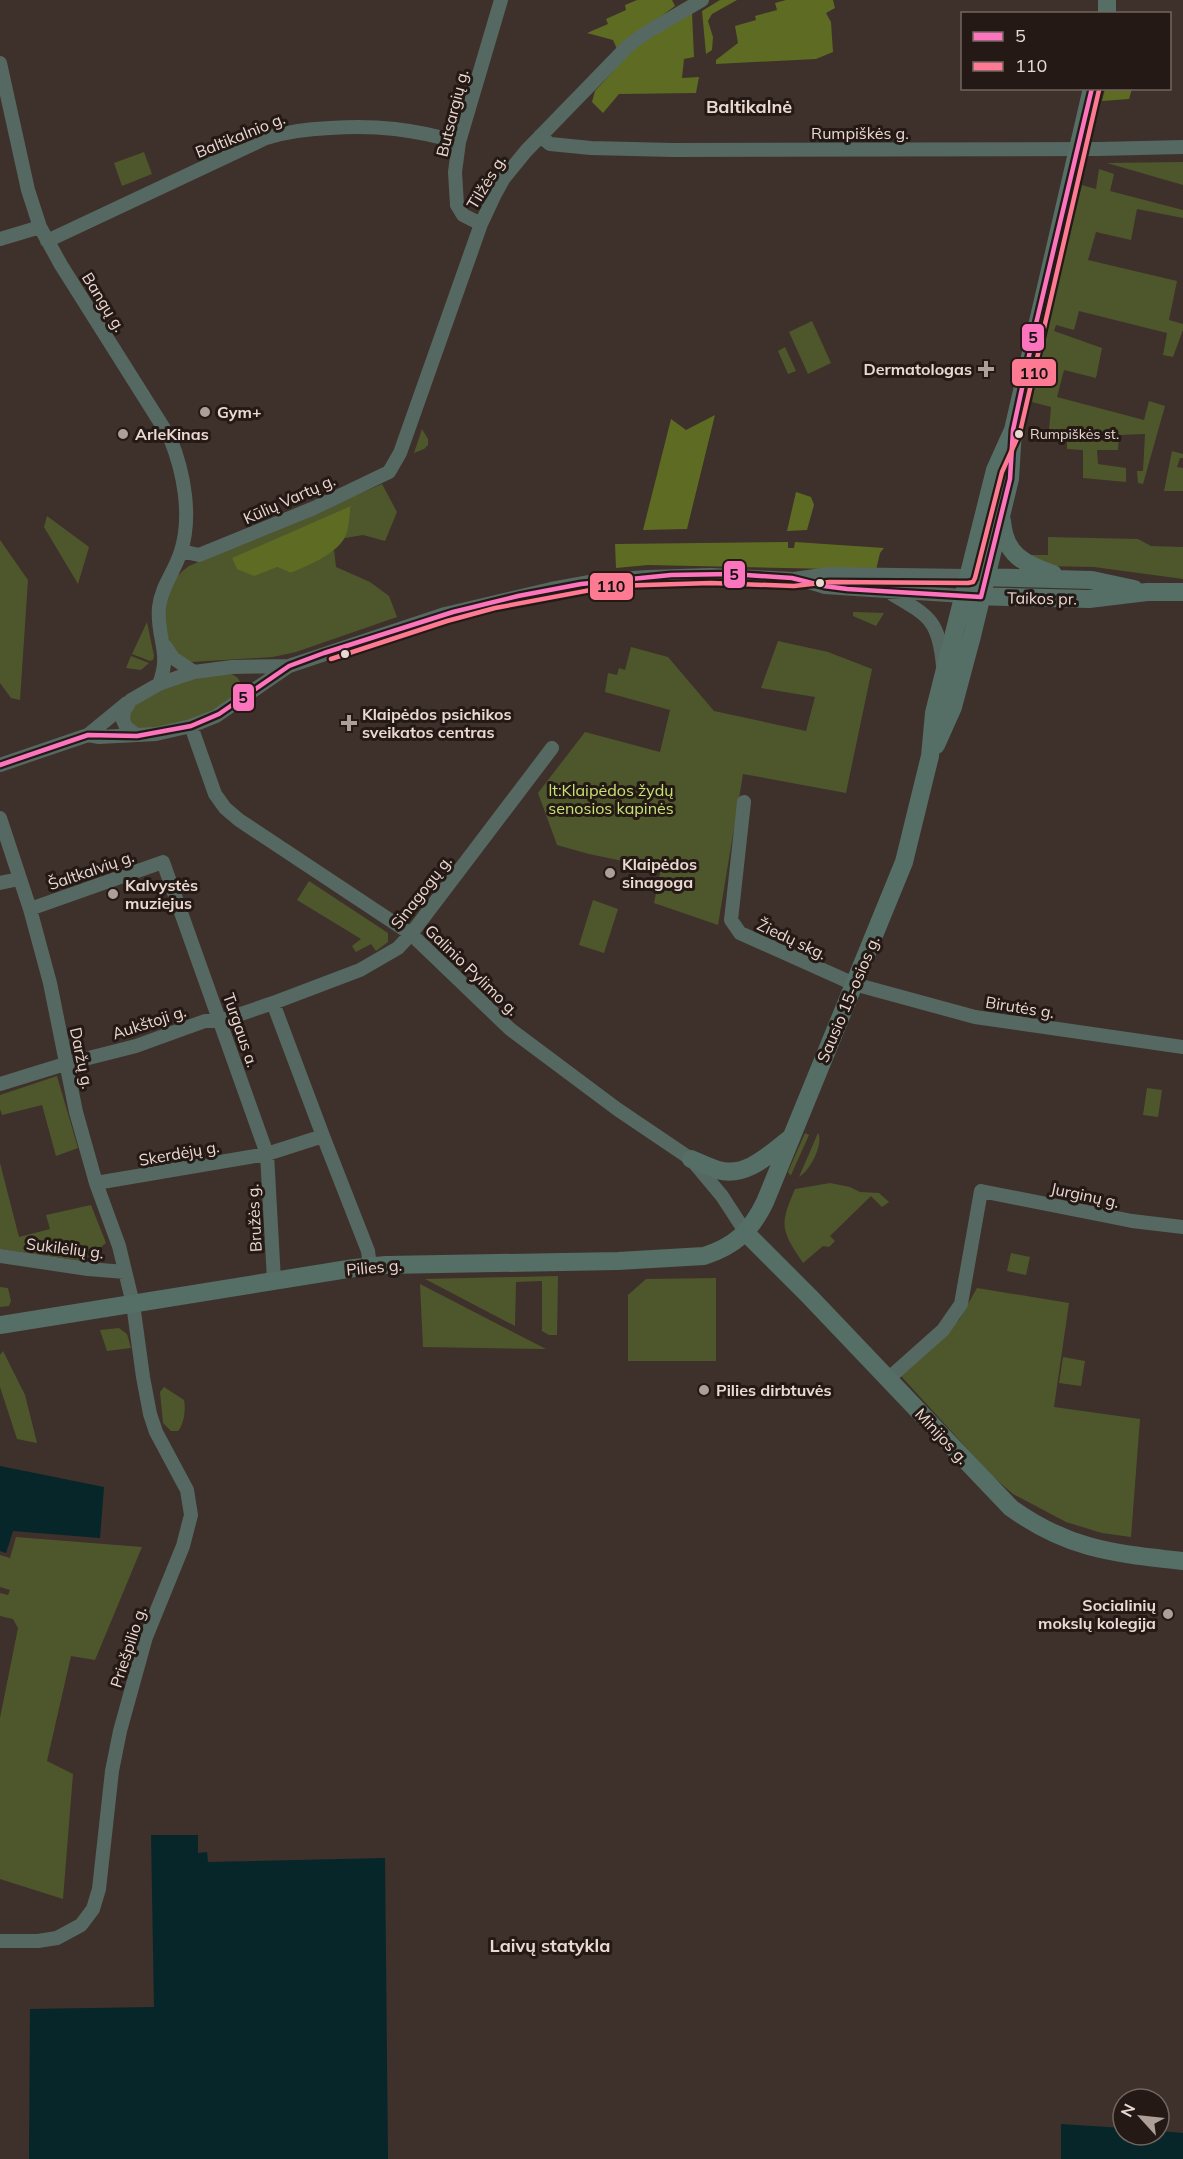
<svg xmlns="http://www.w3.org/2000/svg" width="1183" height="2159" font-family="Mulish,sans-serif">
<rect width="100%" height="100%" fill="#3e302b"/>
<path fill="#4e572b" d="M 144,152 L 152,174 L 122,186 L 114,163 Z
M 1183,162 L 1183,185 L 1107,163 Z
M 1099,169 L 1114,174 L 1110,191 L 1183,210 L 1183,218 L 1137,209 L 1131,240 L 1096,232 L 1088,260 L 1177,281 L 1169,320 L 1183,324 L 1183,330 L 1173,357 L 1163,355 L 1167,333 L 1079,311 L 1074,330 L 1056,325 L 1054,331 L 1102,348 L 1096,378 L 1064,370 L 1057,397 L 1144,420 L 1149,401 L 1165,406 L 1143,484 L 1138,483 L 1137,471 L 1143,471 L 1145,434 L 1119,435 L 1118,450 L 1097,450 L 1098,464 L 1126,468 L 1126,482 L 1083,478 L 1083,450 L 1067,449 L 1067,431 L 1049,430 L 1051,407 L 1032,402 L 1039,364 L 1082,185 L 1096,189 Z
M 812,321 L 831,363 L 808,374 L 789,332 Z
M 785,347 L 796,371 L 788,374 L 778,351 Z
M 422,429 L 428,439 L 428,445 L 424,449 L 414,453 Z
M 1172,451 L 1183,454 L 1183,458 L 1180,458 L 1177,467 L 1183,468 L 1183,491 L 1164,491 Z
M 382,484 L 397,512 L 385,541 L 363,535 L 345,538 L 351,507 L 232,559 L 277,567 L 291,573 L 334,550 L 336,567 L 370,582 L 389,596 L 397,617 L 296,652 L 273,657 L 192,662 C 164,657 160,613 168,592 C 172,581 179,573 189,566 Z
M 47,516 L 89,547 L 78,584 L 44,527 Z
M 1048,537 L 1138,539 L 1151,546 L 1183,547 L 1183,579 L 1094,567 L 1043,566 L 1028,555 L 1048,555 Z
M 0,540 L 28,580 L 20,700 L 11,698 L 0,683 Z
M 853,612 L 855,612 L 884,613 L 876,626 L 853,616 Z
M 147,622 L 154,656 L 153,660 L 150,661 L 132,654 Z
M 778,641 L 828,652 L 872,669 L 846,793 L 743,774 L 718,925 L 654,903 L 661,869 L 589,854 L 557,845 L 538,793 L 585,732 L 660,752 L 670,710 L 605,692 L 608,673 L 617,675 L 619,668 L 625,670 L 631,647 L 668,657 L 714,711 L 806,731 L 815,697 L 761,688 Z
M 131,656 L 149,663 L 141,670 L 126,668 Z
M 228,673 C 239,676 244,683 239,694 C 215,711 162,737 132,727 L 127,717 C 142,685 197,678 228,673 Z
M 309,881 L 388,933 L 388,942 L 376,951 L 371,944 L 356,952 L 352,946 L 361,939 L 297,900 Z
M 593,900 L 618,909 L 604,953 L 579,945 Z
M 57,1076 L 78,1148 L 56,1156 L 42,1105 L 2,1115 L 0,1109 L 0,1095 Z
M 1147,1088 L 1162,1090 L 1158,1117 L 1143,1115 Z
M 805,1133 L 809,1135 L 791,1175 L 790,1175 L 788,1172 Z
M 818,1133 C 824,1144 810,1171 799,1177 Z
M 0,1163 L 19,1237 L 50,1229 L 46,1215 L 91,1205 L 106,1243 L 84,1261 L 0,1249 Z
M 830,1183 L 850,1187 L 860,1192 L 879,1193 L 889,1202 L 882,1207 L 871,1196 L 830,1236 L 835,1241 L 829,1247 L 823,1246 L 803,1263 C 781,1230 779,1226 795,1189 Z
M 1011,1253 L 1030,1257 L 1026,1275 L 1007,1271 Z
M 558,1276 L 557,1335 L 549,1335 L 542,1331 L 542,1281 L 516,1282 L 515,1326 L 425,1279 Z
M 716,1278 L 716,1361 L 628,1361 L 628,1295 L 646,1279 Z
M 420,1284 L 546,1349 L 423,1347 Z
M 0,1287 L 8,1288 L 11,1301 L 9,1306 L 0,1307 Z
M 977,1288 L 1069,1303 L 1054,1407 L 1140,1419 L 1131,1537 L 1102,1533 L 1066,1522 L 1013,1494 L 992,1476 L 901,1376 L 959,1320 Z
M 119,1328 L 127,1334 L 131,1348 L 107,1351 L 100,1330 Z
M 3,1351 L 25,1395 L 37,1443 L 17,1439 L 0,1387 L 0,1355 Z
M 1063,1357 L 1085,1361 L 1081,1386 L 1059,1383 Z
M 164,1387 L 184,1400 C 186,1409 184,1424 178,1431 L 171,1431 L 163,1423 L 160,1392 Z
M 16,1537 L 142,1547 L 95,1660 L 71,1656 L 47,1761 L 73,1774 L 63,1899 L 0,1879 L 0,1718 L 18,1628 L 13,1619 L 0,1616 L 0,1593 L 8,1595 L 10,1590 L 0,1587 L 0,1555 L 10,1558 Z"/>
<path fill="#5d6c22" d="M 637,0 L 672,0 L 675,6 L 617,49 L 613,40 L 587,33 L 608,24 L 606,19 L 626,10 L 625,5 Z
M 720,0 L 737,0 L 712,14 L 708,21 L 713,37 L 712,50 L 706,54 L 702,11 Z
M 786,0 L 833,0 L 835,8 L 826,13 L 831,22 L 833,52 L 816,59 L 716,64 L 716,60 L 738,43 L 735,26 L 756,20 L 755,16 L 777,10 L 775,3 Z
M 692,13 L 694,57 L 684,59 L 682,78 L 699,77 L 696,93 L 619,94 L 603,113 L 592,102 L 595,91 L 637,45 Z
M 1105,89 L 1105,88 L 1132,89 L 1129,99 L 1102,101 Z
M 715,415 L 687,529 L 643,530 L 671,419 L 686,430 Z
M 796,492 L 811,497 L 814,505 L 807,530 L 787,531 Z
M 351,506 C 349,516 349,532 344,539 C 333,556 308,565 291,573 L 277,567 L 254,576 L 237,569 L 232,558 Z
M 788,542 L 788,548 L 794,548 L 795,542 L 884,548 L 880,553 L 876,570 L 648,565 L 616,568 L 615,544 Z"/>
<path fill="#062629" d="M 0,1466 L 104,1487 L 100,1538 L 13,1531 L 6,1553 L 0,1551 Z
M 151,1835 L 198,1835 L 198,1853 L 207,1852 L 208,1862 L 385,1858 L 388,2159 L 29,2159 L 30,2009 L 154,2007 Z
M 1061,2124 L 1123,2128 L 1123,2135 L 1159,2135 L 1159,2131 L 1183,2133 L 1183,2159 L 1061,2159 Z"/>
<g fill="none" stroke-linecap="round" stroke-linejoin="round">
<path stroke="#566862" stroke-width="14" d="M 0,63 L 28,190 L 40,227 L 61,265 L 170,438 C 184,472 192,516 181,551 C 175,571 161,587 159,607 C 156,638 172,652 159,684
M 540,136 L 550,144 L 591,148 L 673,150 L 1098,149 L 1183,147
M 481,224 L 463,215 L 457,205 L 455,172 L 459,142 L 501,0
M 0,239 L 40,227
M 47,241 L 266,138 C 288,131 307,129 330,128 C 379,125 411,129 459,142
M 181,551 L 199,555 L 314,508 L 389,472 L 400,453 L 481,224 L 495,194 L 504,178 L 526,151 L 628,46 L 644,34 L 702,0
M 802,580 L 825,587 L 963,596
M 892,594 C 929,616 939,620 943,666
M 165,646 L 173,658 L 194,672
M 191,726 L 215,794 L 225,808 L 239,820 L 411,934 L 510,1029 L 617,1109 L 691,1159 L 722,1196 L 746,1233
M 88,735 L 127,703
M 136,735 L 126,727 L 123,720 L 124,711 L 131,700 L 159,684 L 176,678 L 194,672 L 232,667 L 289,666 L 445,614 L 551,589 L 595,581 L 647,577 L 711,575 L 794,579 L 829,574 L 968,576
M 0,765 L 88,735 L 99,737 L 156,734 L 191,726 L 216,716 L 289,666
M 744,802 L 731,920 L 740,933 L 854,984 L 975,1017 L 1183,1047
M 0,818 L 30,909 L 50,983 L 76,1112 L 96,1183 L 119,1246 L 133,1304 L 143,1377 L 150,1414 L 156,1432 L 187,1490 L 191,1515 L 183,1546 L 146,1637 L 120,1731 L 112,1771 L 99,1889 L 93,1909 L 81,1925 L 57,1938 L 38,1941 L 0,1941
M 0,883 L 19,879
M 30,909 L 163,862 L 267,1154 L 274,1280
M 273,1003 L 323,1136
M 0,1084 L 65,1064 L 136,1046 L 205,1021 L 220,1021 L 273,1003 L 360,970 L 398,948 L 411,934 L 552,748
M 96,1183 L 267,1154 L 323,1136 L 368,1251 L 370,1266
M 0,1256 L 88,1269 L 125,1272
M 888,1379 L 943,1330 L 961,1304 L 981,1191 L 1132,1221 L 1183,1227"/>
<path stroke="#556e66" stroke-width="18" d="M 1107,14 L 1107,0
M 1002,521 C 1005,556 1024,563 1053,574
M 976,577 L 1092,580 L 1134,589
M 971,596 L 1089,599 L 1147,592 L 1183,592
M 936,745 L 953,707 L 972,636 L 1010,479 L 1013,430 L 1092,88
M 691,1159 C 700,1163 709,1167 718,1170 C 745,1178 769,1155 789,1139
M 746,1233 L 810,1297 L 1011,1508 C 1070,1550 1113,1553 1183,1561
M 0,1325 L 354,1268 L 386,1265 L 618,1261 L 704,1256 C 735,1246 751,1231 765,1202 L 904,862 L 930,756 L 934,713 L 995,470 L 1013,430"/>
<g stroke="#241914" stroke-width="9">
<path id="bus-1" d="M 0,765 L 88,735 L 137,736 L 191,726 L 219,714 L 289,666 L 324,653 L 453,612 L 518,596 L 581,584 L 671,575 L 732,574 L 792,578 L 824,586 L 847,589 L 981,597 L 1010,479 L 1013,430 L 1035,328 L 1092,88"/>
</g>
<g stroke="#241914" stroke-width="9">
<path id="bus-2" d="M 331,659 L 447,621 L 495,608 L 612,586 L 711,583 L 794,586 L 829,582 L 968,583 L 973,582 L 975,578 L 1002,472 L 1020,432 L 1099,90"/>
</g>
<use href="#bus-1" stroke="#fc73be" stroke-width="4.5"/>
<use href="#bus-2" stroke="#fe7a93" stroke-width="4.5"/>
</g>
<g fill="#ae9e98" stroke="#241914" stroke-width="2">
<path d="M983 360h6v6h6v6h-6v6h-6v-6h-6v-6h6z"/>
<circle cx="205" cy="412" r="6"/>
<circle cx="123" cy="434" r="6"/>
<path d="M346 714h6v6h6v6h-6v6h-6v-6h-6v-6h6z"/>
<circle cx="610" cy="873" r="6"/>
<circle cx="113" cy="894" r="6"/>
<circle cx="704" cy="1390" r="6"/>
<circle cx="1168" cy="1614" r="6"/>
</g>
<g fill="#ead9d2" stroke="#241914" stroke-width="2">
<circle cx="1019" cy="434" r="5"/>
<circle cx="820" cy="583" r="5"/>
<circle cx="345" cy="654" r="5"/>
</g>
<g text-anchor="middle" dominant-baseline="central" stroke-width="6" stroke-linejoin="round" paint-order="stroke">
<g font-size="14" fill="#ead9d2" stroke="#241914" text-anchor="start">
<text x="1030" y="434">Rumpiškės st.</text>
</g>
<g font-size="16" fill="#ead9d2" stroke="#241914">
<text transform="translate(452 113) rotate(-76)">Butsargių g.</text>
<text x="860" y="133">Rumpiškės g.</text>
<text transform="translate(240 135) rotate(-22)">Baltikalnio g.</text>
<text transform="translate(486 182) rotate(-59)">Tilžės g.</text>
<text transform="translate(104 302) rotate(58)">Bangų g.</text>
<text transform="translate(289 499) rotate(-24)">Kūlių Vartų g.</text>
<text transform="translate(1042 598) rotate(1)">Taikos pr.</text>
<text transform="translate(91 870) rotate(-19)">Šaltkalvių g.</text>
<text transform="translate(421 892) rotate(-52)">Sinagogų g.</text>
<text transform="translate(792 939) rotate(25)">Žiedų skg.</text>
<text transform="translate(472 970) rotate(44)">Galinio Pylimo g.</text>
<text transform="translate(848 999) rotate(-67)">Sausio 15-osios g.</text>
<text transform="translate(1020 1007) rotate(9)">Birutės g.</text>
<text transform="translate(149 1022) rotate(-18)">Aukštoji g.</text>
<text transform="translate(241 1030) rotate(71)">Turgaus a.</text>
<text transform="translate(82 1058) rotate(78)">Daržų g.</text>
<text transform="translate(179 1153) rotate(-10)">Skerdėjų g.</text>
<text transform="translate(1085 1195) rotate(12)">Jurginų g.</text>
<text transform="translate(254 1218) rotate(-93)">Bružės g.</text>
<text transform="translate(65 1248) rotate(7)">Sukilėlių g.</text>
<text transform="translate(374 1267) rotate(-5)">Pilies g.</text>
<text transform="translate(942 1436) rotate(47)">Minijos g.</text>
<text transform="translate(128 1647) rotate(-72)">Priešpilio g.</text>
</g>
<g font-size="16" font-weight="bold" fill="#ead9d2" stroke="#241914" text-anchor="start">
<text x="972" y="369" text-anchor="end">Dermatologas</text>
<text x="217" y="412">Gym+</text>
<text x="135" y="434">ArleKinas</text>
<text x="362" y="714">Klaipėdos psichikos<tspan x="362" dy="18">sveikatos centras</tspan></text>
<text x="622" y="864">Klaipėdos<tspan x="622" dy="18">sinagoga</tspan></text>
<text x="125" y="885">Kalvystės<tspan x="125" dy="18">muziejus</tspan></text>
<text x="716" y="1390">Pilies dirbtuvės</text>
<text x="1156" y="1605" text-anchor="end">Socialinių<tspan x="1156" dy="18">mokslų kolegija</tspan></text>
</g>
<g font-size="16" fill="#c8e376" stroke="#241914">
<text x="611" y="790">lt:Klaipėdos žydų<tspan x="611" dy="18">senosios kapinės</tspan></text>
</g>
<g font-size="18" font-weight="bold" fill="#ead9d2" stroke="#241914">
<text x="749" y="106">Baltikalnė</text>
<text x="550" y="1945">Laivų statykla</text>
</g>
</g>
<g stroke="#241914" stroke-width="2">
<rect x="1021" y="323" width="24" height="29" rx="6" fill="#fc73be"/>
<rect x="1011" y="358" width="46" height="29" rx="6" fill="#fe7a93"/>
<rect x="723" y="560" width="23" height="29" rx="6" fill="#fc73be"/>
<rect x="589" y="572" width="45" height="29" rx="6" fill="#fe7a93"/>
<rect x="232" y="683" width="23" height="29" rx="6" fill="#fc73be"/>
</g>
<g font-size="16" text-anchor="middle" font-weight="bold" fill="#111">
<text x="1033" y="343">5</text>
<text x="1034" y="379">110</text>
<text x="734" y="580">5</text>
<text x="611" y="592">110</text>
<text x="243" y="703">5</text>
</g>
<rect x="961" y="12" width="210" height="78" fill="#241914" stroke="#736660" stroke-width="1.5"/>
<rect x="973" y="32" width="30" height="9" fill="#fc73be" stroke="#736660" stroke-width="1.5"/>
<text x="1015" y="42" font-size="18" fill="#ead9d2">5</text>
<rect x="973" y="62" width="30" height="9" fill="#fe7a93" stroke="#736660" stroke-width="1.5"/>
<text x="1015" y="72" font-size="18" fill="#ead9d2">110</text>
<g transform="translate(1141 2117) rotate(297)"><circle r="28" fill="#241914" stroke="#736660" stroke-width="1.5"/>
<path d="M0-4.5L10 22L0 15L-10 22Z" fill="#ae9e98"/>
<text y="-9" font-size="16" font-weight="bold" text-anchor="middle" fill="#ead9d2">N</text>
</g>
</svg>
